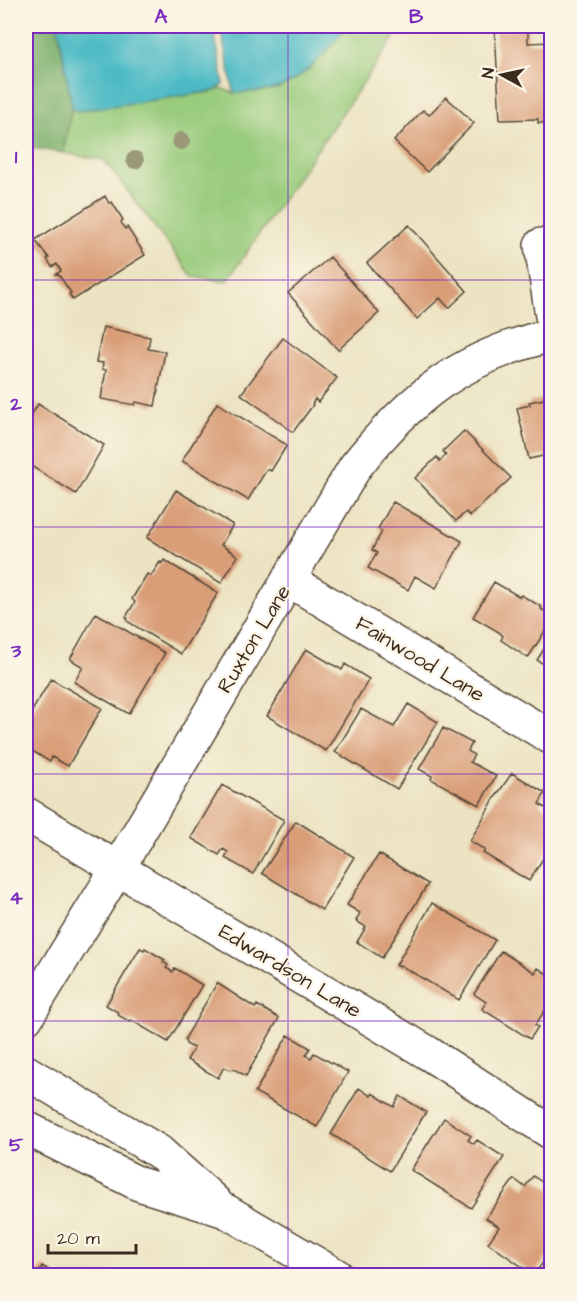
<svg xmlns="http://www.w3.org/2000/svg" width="577" height="1301" font-family="'Architects Daughter',sans-serif">
<rect width="100%" height="100%" fill="#fcf5e5"/>
<filter id="ink" filterUnits="userSpaceOnUse"><feTurbulence type="fractalNoise" baseFrequency=".0167" numOctaves="2"/><feDisplacementMap in="SourceGraphic" scale="12" xChannelSelector="R" yChannelSelector="G"/><feConvolveMatrix kernelMatrix="1 2 1 2 8 2 1 2 1" color-interpolation-filters="sRGB"/></filter>
<filter id="wash" filterUnits="userSpaceOnUse"><feTurbulence type="fractalNoise" baseFrequency=".008" numOctaves="4" result="noise"/><feDisplacementMap in="SourceGraphic" scale="24" xChannelSelector="R" yChannelSelector="G"/><feGaussianBlur stdDeviation="1.35" result="paint"/><feColorMatrix in="noise" values="0 0 0 0 0 0 0 0 0 0 0 0 0 0 0 0 0 1.4 0 .05"/><feComposite in="paint" operator="in"/></filter>
<g filter="url(#wash)">
<rect width="100%" height="100%" fill="#ebe3c1"/>
<path fill="#98cb7b" stroke="#6a7a4c" stroke-width="1.5" d="M 346,26 L 402,26 L 227,281 L 192,276 L 104,160 L 63,153 L 72,107 L 77,111 L 215,91 L 221,88 L 234,93 L 323,53 Z"/>
<path fill="#7aaf6b" stroke="#5a6c44" stroke-width="1.5" d="M 26,26 L 58,26 L 72,107 L 63,153 L 26,147 Z"/>
<path fill="#4cbac5" stroke="#447272" stroke-width="1.5" d="M 58,26 L 213,26 L 224,84 L 215,91 L 77,111 L 72,107 Z
M 220,26 L 346,26 C 330,49 307,75 281,87 C 270,92 246,92 234,93 Z"/>
<g id="blocks">
<path fill="#d99e78" d="M 528,29 L 528,43 L 552,42 L 552,122 L 538,123 L 538,119 L 500,120 L 495,31 Z
M 446,97 L 474,123 L 427,172 L 394,141 L 423,110 L 429,115 Z
M 105,196 L 109,203 L 112,202 L 123,220 L 121,222 L 125,229 L 127,227 L 145,255 L 73,300 L 69,294 L 71,293 L 59,275 L 56,274 L 61,271 L 57,264 L 52,267 L 47,259 L 49,258 L 35,240 Z
M 409,225 L 467,291 L 449,308 L 440,298 L 417,319 L 367,263 Z
M 330,257 L 379,313 L 338,350 L 288,293 Z
M 103,327 L 150,337 L 148,349 L 165,352 L 155,406 L 136,402 L 135,405 L 101,399 L 106,370 L 102,369 L 103,363 L 96,362 Z
M 283,338 L 337,378 L 318,402 L 315,399 L 312,404 L 313,405 L 293,432 L 241,394 Z
M 544,399 L 544,400 L 552,399 L 552,454 L 529,459 L 517,408 L 530,405 L 529,402 Z
M 217,403 L 287,445 L 271,471 L 267,469 L 248,500 L 182,461 Z
M 38,404 L 104,445 L 76,494 L 26,463 L 26,429 L 28,430 L 31,425 L 27,423 Z
M 464,431 L 511,478 L 470,516 L 466,512 L 456,521 L 415,478 L 437,457 L 440,461 L 446,455 L 443,451 Z
M 176,490 L 233,525 L 221,545 L 238,556 L 221,583 L 147,538 Z
M 393,502 L 462,541 L 436,588 L 415,576 L 408,590 L 368,568 L 377,553 L 372,550 L 382,531 L 378,529 Z
M 164,560 L 218,593 L 181,654 L 127,621 L 128,619 L 126,617 L 135,602 L 132,599 L 147,574 L 151,576 L 160,562 L 162,563 Z
M 494,582 L 520,597 L 521,595 L 542,607 L 541,609 L 552,616 L 552,620 L 528,658 L 501,640 L 503,636 L 499,632 L 473,617 Z
M 96,613 L 165,653 L 129,714 L 74,682 L 83,667 L 70,659 Z
M 552,636 L 552,669 L 537,660 Z
M 306,649 L 342,670 L 345,664 L 369,679 L 326,751 L 267,716 Z
M 51,679 L 102,708 L 68,766 L 52,757 L 50,762 L 26,747 L 26,721 Z
M 408,704 L 438,722 L 397,789 L 335,752 L 361,709 L 394,727 Z
M 443,728 L 472,743 L 468,751 L 474,755 L 470,762 L 496,776 L 479,805 L 431,779 L 432,776 L 419,769 Z
M 512,773 L 545,793 L 539,804 L 552,812 L 552,844 L 529,881 L 483,853 L 485,850 L 470,841 L 494,799 Z
M 222,785 L 284,820 L 253,874 L 225,858 L 228,852 L 223,849 L 219,855 L 191,838 Z
M 296,821 L 354,857 L 322,910 L 262,873 Z
M 379,854 L 428,884 L 382,958 L 357,942 L 366,927 L 356,921 L 360,913 L 347,905 Z
M 432,903 L 495,940 L 459,1000 L 400,965 L 399,967 L 396,965 Z
M 140,948 L 144,950 L 145,948 L 165,960 L 163,962 L 168,965 L 166,968 L 173,972 L 175,968 L 202,985 L 168,1042 L 131,1020 L 130,1022 L 118,1015 L 119,1013 L 106,1005 Z
M 501,951 L 535,973 L 538,968 L 552,977 L 552,1000 L 535,1025 L 538,1027 L 530,1039 L 482,1009 L 486,1002 L 474,994 Z
M 217,983 L 255,1008 L 257,1005 L 279,1018 L 246,1076 L 234,1069 L 230,1070 L 224,1067 L 218,1078 L 187,1060 L 194,1048 L 186,1044 L 185,1039 Z
M 288,1035 L 310,1048 L 306,1055 L 311,1058 L 314,1053 L 348,1072 L 317,1127 L 255,1092 Z
M 359,1088 L 371,1096 L 372,1093 L 394,1107 L 400,1096 L 426,1112 L 390,1171 L 331,1134 Z
M 444,1118 L 471,1136 L 468,1140 L 474,1144 L 477,1140 L 504,1157 L 471,1208 L 411,1170 Z
M 533,1176 L 552,1189 L 552,1250 L 534,1275 L 488,1243 L 499,1227 L 486,1218 L 514,1179 L 525,1187 Z
M 42,1266 L 58,1276 L 37,1276 Z"/>
</g>
</g>
<g filter="url(#ink)">
<use href="#blocks" fill-opacity="0" stroke="#554636" stroke-width="1.5"/>
<g fill="none" stroke-linecap="round" stroke-linejoin="round">
<g stroke="#554636" stroke-width="36">
<path id="minor" d="M 541,245 L 552,316
M 289,580 L 552,738
M 26,814 L 428,1053 L 552,1133
M 26,1018 L 118,868 L 355,467 C 411,396 463,356 552,335
M 26,1072 L 159,1152 L 215,1202
M 26,1128 L 139,1184 L 226,1211 L 337,1276"/>
</g>
<use href="#minor" stroke="#fff" stroke-width="33"/>
</g>
<g fill="#9a9877">
<circle cx="181" cy="141" r="9"/>
<circle cx="135" cy="160" r="9"/>
</g>
</g>
<path fill="none" stroke="#7b2cbf" stroke-width="1.5" stroke-opacity="0.55" d="M 288,26 L 288,1276M 26,280 L 552,280M 26,527 L 552,527M 26,774 L 552,774M 26,1021 L 552,1021"/>
<g text-anchor="middle" dominant-baseline="central" stroke-width="4.5" stroke-linejoin="round" paint-order="stroke">
<g font-size="21" fill="#3b2a1e" stroke="#fcf5e5">
<text transform="translate(254 639) rotate(-59)">Ruxton Lane</text>
<text transform="translate(420 659) rotate(31)">Fainwood Lane</text>
<text transform="translate(290 971) rotate(31)">Edwardson Lane</text>
</g>
</g>
<rect width="577" height="1301" fill="none" stroke="#fcf5e5" stroke-width="66"/>
<g transform="translate(502 75) rotate(278)" stroke="#fcf5e5" stroke-width="4.5" paint-order="stroke">
<path d="M0-4.5L10 22L0 15L-10 22Z" fill="#3b2a1e"/>
<text y="-9" font-size="16" font-weight="bold" text-anchor="middle" fill="#3b2a1e">N</text>
</g>
<path d="M48 1244v9h88v-9" fill="none" stroke="#3b2a1e" stroke-width="3"/>
<text x="57" y="1244" font-size="18" fill="#3b2a1e" stroke="#fcf5e5" stroke-width="4.5" paint-order="stroke">20 m</text>
<rect x="33" y="33" width="511" height="1235" fill="none" stroke="#7b2cbf" stroke-width="2"/>
<g font-size="20" text-anchor="middle" font-weight="bold" fill="#7b2cbf">
<text x="161" y="23">A</text>
<text x="416" y="23">B</text>
<text x="16" y="163">1</text>
<text x="16" y="410">2</text>
<text x="16" y="657">3</text>
<text x="16" y="904">4</text>
<text x="16" y="1151">5</text>
</g>
</svg>
